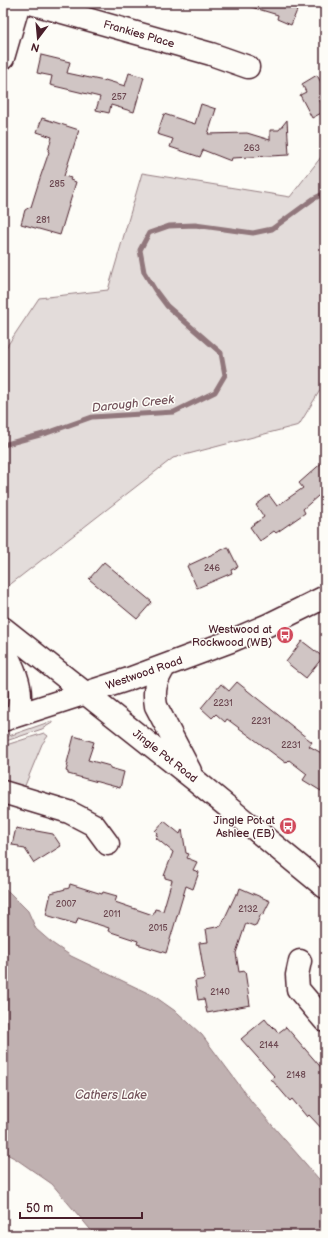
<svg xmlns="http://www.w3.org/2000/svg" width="328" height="1238" font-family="'Balsamiq Sans',sans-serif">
<rect width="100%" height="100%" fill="#fdfcf7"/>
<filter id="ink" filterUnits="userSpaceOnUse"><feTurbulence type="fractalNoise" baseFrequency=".025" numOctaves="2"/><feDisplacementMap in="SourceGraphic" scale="8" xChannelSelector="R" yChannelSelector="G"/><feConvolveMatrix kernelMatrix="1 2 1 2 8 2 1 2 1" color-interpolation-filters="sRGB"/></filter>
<g filter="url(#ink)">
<path fill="#e3dcda" stroke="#967e82" d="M 325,152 L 325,382 L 299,425 L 173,458 L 3,590 L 3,352 L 39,298 L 108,290 L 142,173 L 290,197 Z
M 52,721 L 52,723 L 42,729 L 3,742 L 3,738 Z
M 44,733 L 48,736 L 42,744 L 24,788 L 3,781 L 3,746 Z"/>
<path fill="#c0b1b1" stroke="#91777b" d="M 3,890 L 8,891 L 28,911 L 36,929 L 52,943 L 71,956 L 154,996 L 178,1013 L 202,1035 L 252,1102 L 325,1186 L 325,1235 L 95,1235 L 52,1184 L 16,1159 L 3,1152 Z"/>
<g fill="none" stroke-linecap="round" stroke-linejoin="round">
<path stroke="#91777b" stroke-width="5" d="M 3,445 L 47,433 L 92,417 L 174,412 L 215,392 L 225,375 L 221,353 L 167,306 L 155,290 L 144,272 L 140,250 L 149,233 L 169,226 L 195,225 L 253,233 L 272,229 L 313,199 L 325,193"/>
</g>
<path fill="#d0c5c4" stroke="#4a1f2b" d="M 248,3 L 300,3 L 291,25 L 277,19 L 278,15 L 248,6 Z
M 41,55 L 70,62 L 67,73 L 104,81 L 105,80 L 125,86 L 129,73 L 144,77 L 134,112 L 111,105 L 109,113 L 96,110 L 100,97 L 50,85 L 52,76 L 37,73 Z
M 317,75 L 325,90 L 325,93 L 318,97 L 325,111 L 312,118 L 300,95 L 306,92 L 302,84 Z
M 201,104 L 216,109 L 208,134 L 247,133 L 270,140 L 270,130 L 279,130 L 287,120 L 289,155 L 232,158 L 231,161 L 203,150 L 200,157 L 170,147 L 173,139 L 157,134 L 164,114 L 195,124 Z
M 42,118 L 79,130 L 64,176 L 71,178 L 70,180 L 76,182 L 60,235 L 21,224 L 25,210 L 30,207 L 31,207 L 40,178 L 49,152 L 48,151 L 52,137 L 37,132 Z
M 325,460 L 325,490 L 303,509 L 305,513 L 276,533 L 274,531 L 260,541 L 250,527 L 264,517 L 256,505 L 269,495 L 277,506 L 303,488 L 299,483 Z
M 228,547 L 238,567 L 231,570 L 232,573 L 197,588 L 187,566 Z
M 104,562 L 152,602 L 137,619 L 89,579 Z
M 302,641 L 323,657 L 306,678 L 286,662 Z
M 237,682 L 258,699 L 312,742 L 309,746 L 325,755 L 325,783 L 321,791 L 303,780 L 307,774 L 289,760 L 286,763 L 227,719 L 225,722 L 216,714 L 212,718 L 201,708 L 221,684 L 229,691 Z
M 74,736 L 94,742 L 88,760 L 110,766 L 110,768 L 124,772 L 120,788 L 68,774 L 68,772 L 66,771 L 68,764 L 67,763 Z
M 164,821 L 180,834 L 182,829 L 186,853 L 189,854 L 187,858 L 197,862 L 193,870 L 199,872 L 193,889 L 186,886 L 166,953 L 137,944 L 138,941 L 108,931 L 109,928 L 78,918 L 76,924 L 46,915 L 51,893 L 69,888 L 70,884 L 102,894 L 103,892 L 117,896 L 115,902 L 153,915 L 155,909 L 163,911 L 172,880 L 165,878 L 165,876 L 164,876 L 173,852 L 156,838 L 158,836 L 156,835 L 157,833 L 155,831 Z
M 16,828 L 31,831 L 31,830 L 53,834 L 61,846 L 34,863 L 25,849 L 19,848 L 19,846 L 12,845 Z
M 240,888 L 270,901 L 263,915 L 261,914 L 256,925 L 255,925 L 254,926 L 246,923 L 236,953 L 239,972 L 245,971 L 250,1005 L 207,1013 L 204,999 L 198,1000 L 195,981 L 205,979 L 199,943 L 208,942 L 206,929 L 221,926 L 236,894 L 238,894 Z
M 265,1019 L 269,1024 L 270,1024 L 274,1028 L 275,1028 L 278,1033 L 286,1027 L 325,1072 L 325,1132 L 309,1115 L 307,1117 L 292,1099 L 290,1101 L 271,1079 L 274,1076 L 241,1039 Z"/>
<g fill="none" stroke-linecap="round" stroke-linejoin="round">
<g stroke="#4a1f2b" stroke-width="25">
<path id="minor" d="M 30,3 L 211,54 L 248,67
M 3,58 L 19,3
M 3,628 L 195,780 L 325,887
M 3,648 C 11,662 20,680 20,696 C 20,702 19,709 18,715
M 165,666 C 156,680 153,689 156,706 L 190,771
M 3,720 L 126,680 L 231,641 L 268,625 L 325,597
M 3,792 L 69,812 L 94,825 L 108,844
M 300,961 L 297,975 L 298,989 L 325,1021"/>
</g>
<use href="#minor" stroke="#fdfcf7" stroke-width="22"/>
</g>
</g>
<defs>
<g id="bus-disc" transform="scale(0.9)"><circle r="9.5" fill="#d1495b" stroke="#fdfcf7"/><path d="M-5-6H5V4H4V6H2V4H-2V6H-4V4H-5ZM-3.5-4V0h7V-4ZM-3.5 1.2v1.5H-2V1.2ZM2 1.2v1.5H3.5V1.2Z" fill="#fff"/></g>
</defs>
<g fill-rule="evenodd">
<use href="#bus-disc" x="285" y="635"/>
<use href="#bus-disc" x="288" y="826"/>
</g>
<g text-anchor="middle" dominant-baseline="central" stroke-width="3" stroke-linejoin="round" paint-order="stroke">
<g font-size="9" fill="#6c4851">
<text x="119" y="97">257</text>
<text x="252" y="148">263</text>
<text x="57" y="184">285</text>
<text x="43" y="220">281</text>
<text x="212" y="568">246</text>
<text x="223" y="703">2231</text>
<text x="261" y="721">2231</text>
<text x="291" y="745">2231</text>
<text x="66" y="904">2007</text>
<text x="248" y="909">2132</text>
<text x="112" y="914">2011</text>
<text x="158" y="928">2015</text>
<text x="220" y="992">2140</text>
<text x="269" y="1045">2144</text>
<text x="296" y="1075">2148</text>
</g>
<g font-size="11" fill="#4a1f2b" stroke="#fdfcf7">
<text transform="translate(139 34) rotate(16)">Frankies Place</text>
<text transform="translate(144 673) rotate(-19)">Westwood Road</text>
<text transform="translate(165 756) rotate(38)">Jingle Pot Road</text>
</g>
<g font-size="11" fill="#4a1f2b" stroke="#fdfcf7" text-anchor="end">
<text x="272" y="629">Westwood at<tspan x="272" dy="13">Rockwood (WB)</tspan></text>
<text x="275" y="820">Jingle Pot at<tspan x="275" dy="13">Ashlee (EB)</tspan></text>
</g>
<g font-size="12" font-style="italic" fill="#73525a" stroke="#fdfcf7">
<text transform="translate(133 404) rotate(-6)">Darough Creek</text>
<text x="111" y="1095">Cathers Lake</text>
</g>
</g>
<rect width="328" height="1238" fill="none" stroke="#fdfcf7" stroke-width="16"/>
<rect x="8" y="8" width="312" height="1222" fill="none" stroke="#4a1f2b" stroke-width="1.5" filter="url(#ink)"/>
<g transform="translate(38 38) rotate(196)" stroke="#fdfcf7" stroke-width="3" paint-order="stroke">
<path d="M0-3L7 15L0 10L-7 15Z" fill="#4a1f2b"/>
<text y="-6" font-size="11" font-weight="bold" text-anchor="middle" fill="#4a1f2b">N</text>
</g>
<path d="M20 1212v6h122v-6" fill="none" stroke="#4a1f2b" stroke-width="2"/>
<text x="26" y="1212" font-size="12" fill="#4a1f2b" stroke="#fdfcf7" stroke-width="3" paint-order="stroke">50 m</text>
</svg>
